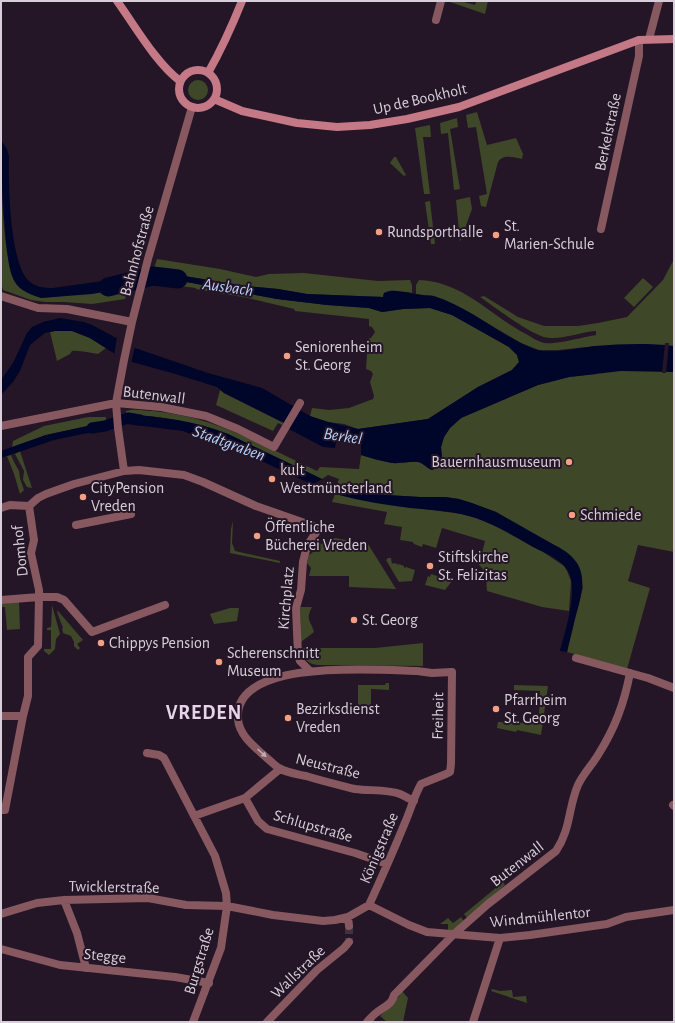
<svg xmlns="http://www.w3.org/2000/svg" width="675" height="1023" font-family="'Alegreya Sans',sans-serif">
<rect width="100%" height="100%" fill="#241626"/>
<path fill="#3e4728" d="M 449,1 L 464,1 L 464,2 L 475,5 L 476,2 L 488,1 L 485,14 L 450,2 Z
M188 90a10 10 0 1 1 20 0a10 10 0 1 1-20 0Z
M 477,112 L 487,145 L 516,138 L 523,154 L 522,159 C 513,157 503,154 498,162 L 486,207 L 481,206 L 479,196 L 487,194 L 476,127 L 468,128 L 466,115 Z
M 457,118 L 458,127 L 450,129 L 460,189 L 454,190 L 448,133 L 441,134 L 440,123 Z
M 430,125 L 431,137 L 423,137 L 430,194 L 424,194 L 415,128 Z
M 394,157 L 396,157 L 406,175 L 404,176 L 390,163 Z
M 1,179 C 2,198 5,271 16,283 C 17,285 21,287 23,289 C 34,297 39,298 52,297 L 133,287 L 130,296 L 126,296 L 125,299 L 92,304 L 64,302 L 45,302 L 31,300 L 3,290 L 1,283 Z
M 470,197 L 472,209 L 460,242 L 456,200 Z
M 430,201 L 435,244 L 431,244 L 425,202 Z
M 157,259 L 220,269 L 256,277 L 269,274 L 304,273 L 378,281 L 410,280 L 412,285 L 412,293 L 408,292 L 384,293 L 383,297 L 307,294 L 278,289 L 246,286 L 153,271 Z
M 674,259 L 674,552 L 638,545 L 628,581 L 650,588 L 627,669 L 567,652 L 583,587 L 577,563 L 560,548 L 542,539 L 496,512 L 459,499 L 445,497 L 420,497 L 386,495 L 354,490 L 337,484 L 339,479 L 328,475 L 322,479 L 228,434 C 195,421 162,417 126,414 L 126,411 C 135,408 145,411 153,411 C 216,417 262,445 317,471 L 320,467 L 359,469 L 361,455 C 371,458 381,461 392,463 C 401,464 414,460 421,463 C 425,465 427,468 432,470 L 438,467 L 442,458 L 441,447 L 444,437 L 450,428 L 461,418 L 538,385 L 569,377 L 597,374 L 596,346 L 558,350 L 539,350 L 521,343 L 465,310 L 445,301 L 433,296 L 416,294 L 416,285 L 419,280 C 460,281 489,313 522,332 C 529,335 536,341 544,343 C 555,345 583,337 596,335 L 596,331 C 580,332 565,339 550,338 C 534,338 495,307 480,297 L 484,296 L 518,317 L 544,326 L 578,326 L 598,323 L 627,317 L 663,280 Z
M 643,278 L 653,287 L 634,307 L 624,298 Z
M 166,279 L 192,283 L 277,299 L 327,305 L 369,308 L 382,312 L 403,309 L 430,308 L 452,315 L 509,347 L 517,355 L 519,362 L 512,370 L 478,387 L 428,419 L 358,429 L 344,424 L 328,422 L 310,416 L 312,408 L 329,410 L 349,408 L 373,399 L 374,396 L 370,382 L 373,374 L 371,371 L 366,369 L 368,339 L 371,338 L 375,332 L 372,327 L 369,326 L 369,319 L 295,311 L 294,309 L 248,298 L 196,289 L 196,288 L 165,284 L 152,285 L 150,283 L 151,280 Z
M 55,331 L 72,331 L 90,338 L 106,348 L 98,354 C 89,353 80,350 72,351 L 70,354 L 57,361 L 50,332 Z
M 220,390 L 224,393 L 284,423 L 282,425 L 278,423 L 273,431 L 216,405 Z
M 88,417 L 106,417 L 106,422 L 46,435 L 12,447 L 13,441 L 44,426 Z
M 20,451 L 32,488 L 27,487 L 23,480 L 24,471 L 15,454 Z
M 11,455 L 14,462 L 19,471 L 20,478 L 24,490 L 20,494 L 14,474 L 7,456 Z
M 335,494 L 409,507 L 462,514 L 476,518 L 497,527 L 543,552 L 564,566 L 567,571 L 571,581 L 569,611 L 542,607 L 487,591 C 486,580 488,572 479,565 L 485,541 L 442,528 L 436,548 L 423,544 L 422,547 L 414,544 L 413,542 L 400,540 L 402,527 L 384,524 L 387,512 L 332,502 Z
M 233,521 L 232,543 L 235,551 L 280,561 L 280,563 L 230,553 L 231,529 Z
M 335,538 L 368,544 L 396,589 L 349,587 L 349,576 L 309,576 L 311,568 L 307,563 L 309,555 L 313,552 L 316,552 L 318,545 Z
M 388,558 L 391,558 L 392,564 L 393,563 L 398,564 L 397,566 L 399,564 L 404,566 L 404,568 L 406,567 L 415,570 L 412,581 L 399,582 L 386,560 Z
M 431,574 L 452,581 L 445,590 L 425,585 L 428,576 L 430,577 Z
M 19,602 L 20,629 L 7,630 L 5,607 L 1,607 L 1,604 Z
M 52,605 L 60,634 L 56,639 L 55,649 L 49,655 L 44,651 L 44,649 L 51,649 L 51,630 L 47,630 L 47,628 L 51,627 Z
M 300,607 L 312,607 C 305,620 311,621 314,632 L 301,642 Z
M 230,608 L 239,608 L 237,621 L 214,624 L 210,614 Z
M 58,611 L 83,640 L 77,644 L 80,648 L 78,650 L 74,646 L 74,642 L 71,636 L 63,633 L 62,629 L 63,628 L 57,612 Z
M 423,643 L 423,666 L 318,665 C 308,664 302,659 301,648 L 375,648 Z
M 386,683 L 389,683 L 389,690 L 371,689 L 371,710 L 358,710 L 358,685 L 385,685 Z
M 514,685 L 548,686 L 541,735 L 517,730 L 516,732 L 497,728 L 498,722 L 533,723 L 534,718 L 539,717 L 540,691 L 514,690 Z
M 503,882 L 505,885 L 467,918 L 464,914 Z
M 461,917 L 464,921 L 455,930 L 448,930 L 448,924 L 440,924 L 448,918 L 453,923 Z
M 492,989 L 500,991 L 512,990 L 513,997 L 526,996 L 527,1003 L 491,991 Z
M 402,991 L 408,998 L 403,1022 L 387,1022 L 380,1016 L 400,995 L 400,993 Z"/>
<path fill="#00052a" d="M 1,140 L 7,149 L 9,157 C 8,183 10,262 28,280 C 34,287 44,288 53,288 L 117,279 L 136,273 L 133,287 L 92,294 L 41,298 C 32,295 20,291 15,282 C 8,270 8,254 6,241 C 3,207 1,174 1,140 Z
M 153,271 L 246,286 L 278,289 L 307,294 L 383,297 L 384,293 C 393,288 406,293 416,294 C 422,296 429,295 434,296 C 472,308 501,337 537,350 C 550,354 580,348 595,346 C 621,344 648,343 674,346 L 674,372 L 621,371 L 569,377 L 538,385 L 461,418 L 450,428 L 444,437 L 441,447 L 442,458 L 438,467 L 432,470 C 427,468 425,465 421,463 C 414,460 401,464 392,463 C 381,461 371,458 361,455 L 361,443 L 338,441 L 336,442 L 335,448 L 323,447 L 289,429 L 284,423 L 224,393 L 217,387 L 172,373 L 132,362 L 115,354 L 90,338 L 72,331 L 55,331 L 45,333 L 30,345 L 20,371 L 13,382 L 1,395 L 1,380 L 13,363 L 27,333 L 32,327 L 43,322 L 60,318 L 84,322 L 92,325 L 135,348 L 208,373 L 262,388 L 310,416 L 328,422 L 358,429 L 428,419 L 478,387 L 512,370 L 519,362 L 517,355 L 509,347 L 452,315 L 430,308 L 403,309 L 382,312 L 369,308 L 327,305 L 277,299 L 192,283 L 166,279 L 151,280 Z
M 126,414 C 162,417 195,421 228,434 L 322,479 L 354,490 L 386,495 L 420,497 L 445,497 L 459,499 L 472,503 L 496,512 L 565,551 C 592,570 581,595 574,622 C 572,632 569,642 567,652 L 560,651 C 565,631 579,590 568,571 C 561,559 545,553 533,547 C 515,536 496,525 476,518 C 455,511 432,510 410,508 C 386,505 362,501 339,495 C 332,494 325,490 319,487 C 291,476 264,461 236,450 L 236,448 L 216,441 L 215,443 L 183,431 L 127,424 Z
M 106,422 L 107,429 L 54,440 L 1,458 L 1,451 L 46,435 Z"/>
<path fill="#241626" d="M 117,337 L 135,346 L 131,364 L 114,356 Z
M 665,343 L 669,343 L 666,373 L 662,373 Z
M 324,478 L 338,482 L 335,494 L 312,485 Z"/>
<g fill="none" stroke-linecap="round" stroke-linejoin="round">
<path stroke="#00052a" stroke-width="11" d="M 92,428 L 105,426 L 128,418 L 140,420"/>
<path stroke="#00052a" stroke-width="19" d="M 108,287 L 153,276 L 178,279"/>
<path stroke="#3f3241" stroke-width="8" stroke-dasharray="8 4" stroke-linecap="butt" d="M 349,926 L 349,942"/>
<path stroke="#87585f" stroke-width="8" d="M 436,20 L 441,1
M 649,39 L 659,1
M 601,229 L 639,56 L 639,40
M 1,296 L 38,308 L 67,309 L 132,322
M 1,426 L 116,403 L 161,407 L 206,416 L 238,429 L 274,447 L 300,403
M 124,471 L 118,428 L 116,403 L 124,360 L 132,322 L 148,259 L 192,107
M 29,506 L 38,498 L 46,494 L 74,484 L 124,471 L 139,470 L 184,475 L 203,482 L 256,506 L 319,528 L 307,546 L 303,562 L 301,590 L 296,608 L 298,655 L 300,661 L 310,671
M 29,506 L 34,540 L 31,553 L 39,590 L 39,597 L 57,597 L 64,600 L 92,632 L 165,605
M 1,508 L 10,505 L 29,506
M 76,525 L 131,514
M 1,600 L 39,597 L 38,646 L 28,657 L 28,696 L 23,716 L 5,810 L 1,810
M 576,658 L 648,678 L 674,688
M 1,716 L 23,716
M 147,753 L 159,755 L 164,758 L 215,856 L 226,893 L 227,906 L 221,948 L 193,1022
M 245,798 L 258,821 L 267,829 L 355,853 L 387,864
M 673,805 L 674,806
M 194,816 L 245,798 L 280,769
M 64,900 L 77,933 L 86,968
M 369,905 C 381,879 393,852 404,825 C 410,812 414,796 421,784 L 446,774 L 450,772 L 451,764 L 452,672 L 432,673 L 417,671 C 380,670 233,657 238,719 C 239,736 256,748 268,759 C 272,762 275,766 279,768 C 287,773 297,774 306,776 C 322,781 339,785 355,789 C 370,791 387,789 400,794 C 405,796 409,799 414,801
M 369,905 L 409,925 L 427,932 L 500,938 L 530,935 L 607,924 L 626,917 L 674,910
M 1,914 L 37,903 L 64,900 L 148,898 L 186,905 L 227,906 L 273,915 L 323,921 L 335,920 L 348,917 L 369,905
M 348,917 L 349,926
M 1,949 L 60,965 L 175,977 L 209,983
M 267,1022 L 317,970 L 344,948 L 349,942
M 367,1022 C 370,1019 373,1015 376,1013 C 383,1007 392,1005 394,995 L 453,935 L 488,904 L 556,851 C 571,829 568,808 578,785 C 583,774 592,765 598,755 C 615,728 624,704 630,673
M 473,1022 L 500,938"/>
<path stroke="#c57986" stroke-width="8" d="M 117,1 C 135,26 156,63 180,81
M179 89a19 19 0 1 1 38 0a19 19 0 1 1-38 0Z
M 208,73 C 221,50 232,26 242,1
M 214,99 L 242,111 L 297,123 L 337,127 L 370,125 L 407,119 L 459,107 L 639,40 L 674,39"/>
</g>
<defs><path id="oneway-solid" d="M-6-.8H1V-3.2L6.5 0L1 3.2V.8H-6Z"/></defs>
<use fill="#c0abb5" href="#oneway-solid" transform="translate(262 753) rotate(42)"/>
<g fill="#f39f83" stroke="#241626" stroke-width="1.5">
<circle cx="379" cy="232" r="4"/>
<circle cx="496" cy="235" r="4"/>
<circle cx="287" cy="356" r="4"/>
<circle cx="569" cy="462" r="4"/>
<circle cx="272" cy="479" r="4"/>
<circle cx="83" cy="497" r="4"/>
<circle cx="572" cy="515" r="4"/>
<circle cx="257" cy="536" r="4"/>
<circle cx="430" cy="566" r="4"/>
<circle cx="354" cy="620" r="4"/>
<circle cx="101" cy="643" r="4"/>
<circle cx="219" cy="662" r="4"/>
<circle cx="496" cy="709" r="4"/>
<circle cx="288" cy="718" r="4"/>
</g>
<g text-anchor="middle" dominant-baseline="central" stroke-width="4" stroke-linejoin="round" paint-order="stroke">
<g font-size="16" fill="#d8ceda" stroke="#241626">
<text transform="translate(420 99) rotate(-13)">Up de Bookholt</text>
<text transform="translate(608 132) rotate(-78)">Berkelstraße</text>
<text transform="translate(137 251) rotate(-75)">Bahnhofstraße</text>
<text transform="translate(154 395) rotate(7)">Butenwall</text>
<text transform="translate(20 551) rotate(-96)">Domhof</text>
<text transform="translate(286 598) rotate(-85)">Kirchplatz</text>
<text transform="translate(438 716) rotate(-89)">Freiheit</text>
<text transform="translate(328 766) rotate(14)">Neustraße</text>
<text transform="translate(313 826) rotate(16)">Schlupstraße</text>
<text transform="translate(379 848) rotate(-67)">Königstraße</text>
<text transform="translate(517 864) rotate(-38)">Butenwall</text>
<text transform="translate(114 887) rotate(1)">Twicklerstraße</text>
<text transform="translate(540 917) rotate(-6)">Windmühlentor</text>
<text transform="translate(105 956) rotate(6)">Stegge</text>
<text transform="translate(199 961) rotate(-73)">Burgstraße</text>
<text transform="translate(298 972) rotate(-44)">Wallstraße</text>
</g>
<g font-size="16" fill="#d8ceda" stroke="#241626" text-anchor="start">
<text x="504" y="226">St.<tspan x="504" dy="18">Marien-Schule</tspan></text>
<text x="387" y="232">Rundsporthalle</text>
<text x="295" y="347">Seniorenheim<tspan x="295" dy="18">St. Georg</tspan></text>
<text x="561" y="462" text-anchor="end">Bauernhausmuseum</text>
<text x="280" y="470">kult<tspan x="280" dy="18">Westmünsterland</tspan></text>
<text x="91" y="488">CityPension<tspan x="91" dy="18">Vreden</tspan></text>
<text x="580" y="515">Schmiede</text>
<text x="265" y="527">Öffentliche<tspan x="265" dy="18">Bücherei Vreden</tspan></text>
<text x="438" y="557">Stiftskirche<tspan x="438" dy="18">St. Felizitas</tspan></text>
<text x="362" y="620">St. Georg</text>
<text x="109" y="643">Chippys Pension</text>
<text x="227" y="653">Scherenschnitt<tspan x="227" dy="18">Museum</tspan></text>
<text x="504" y="700">Pfarrheim<tspan x="504" dy="18">St. Georg</tspan></text>
<text x="296" y="709">Bezirksdienst<tspan x="296" dy="18">Vreden</tspan></text>
</g>
<g font-size="17" font-style="italic" fill="#b5d2fc" stroke="#241626">
<text transform="translate(228 287) rotate(8)">Ausbach</text>
<text transform="translate(343 436) rotate(9)">Berkel</text>
<text transform="translate(229 443) rotate(20)">Stadtgraben</text>
</g>
<g font-size="20" font-weight="bold" letter-spacing="1" fill="#e7d4ea" stroke="#241626">
<text x="204" y="713">VREDEN</text>
</g>
</g>
<rect width="675" height="1023" fill="none" stroke="#d8ceda" stroke-width="4"/>
</svg>
